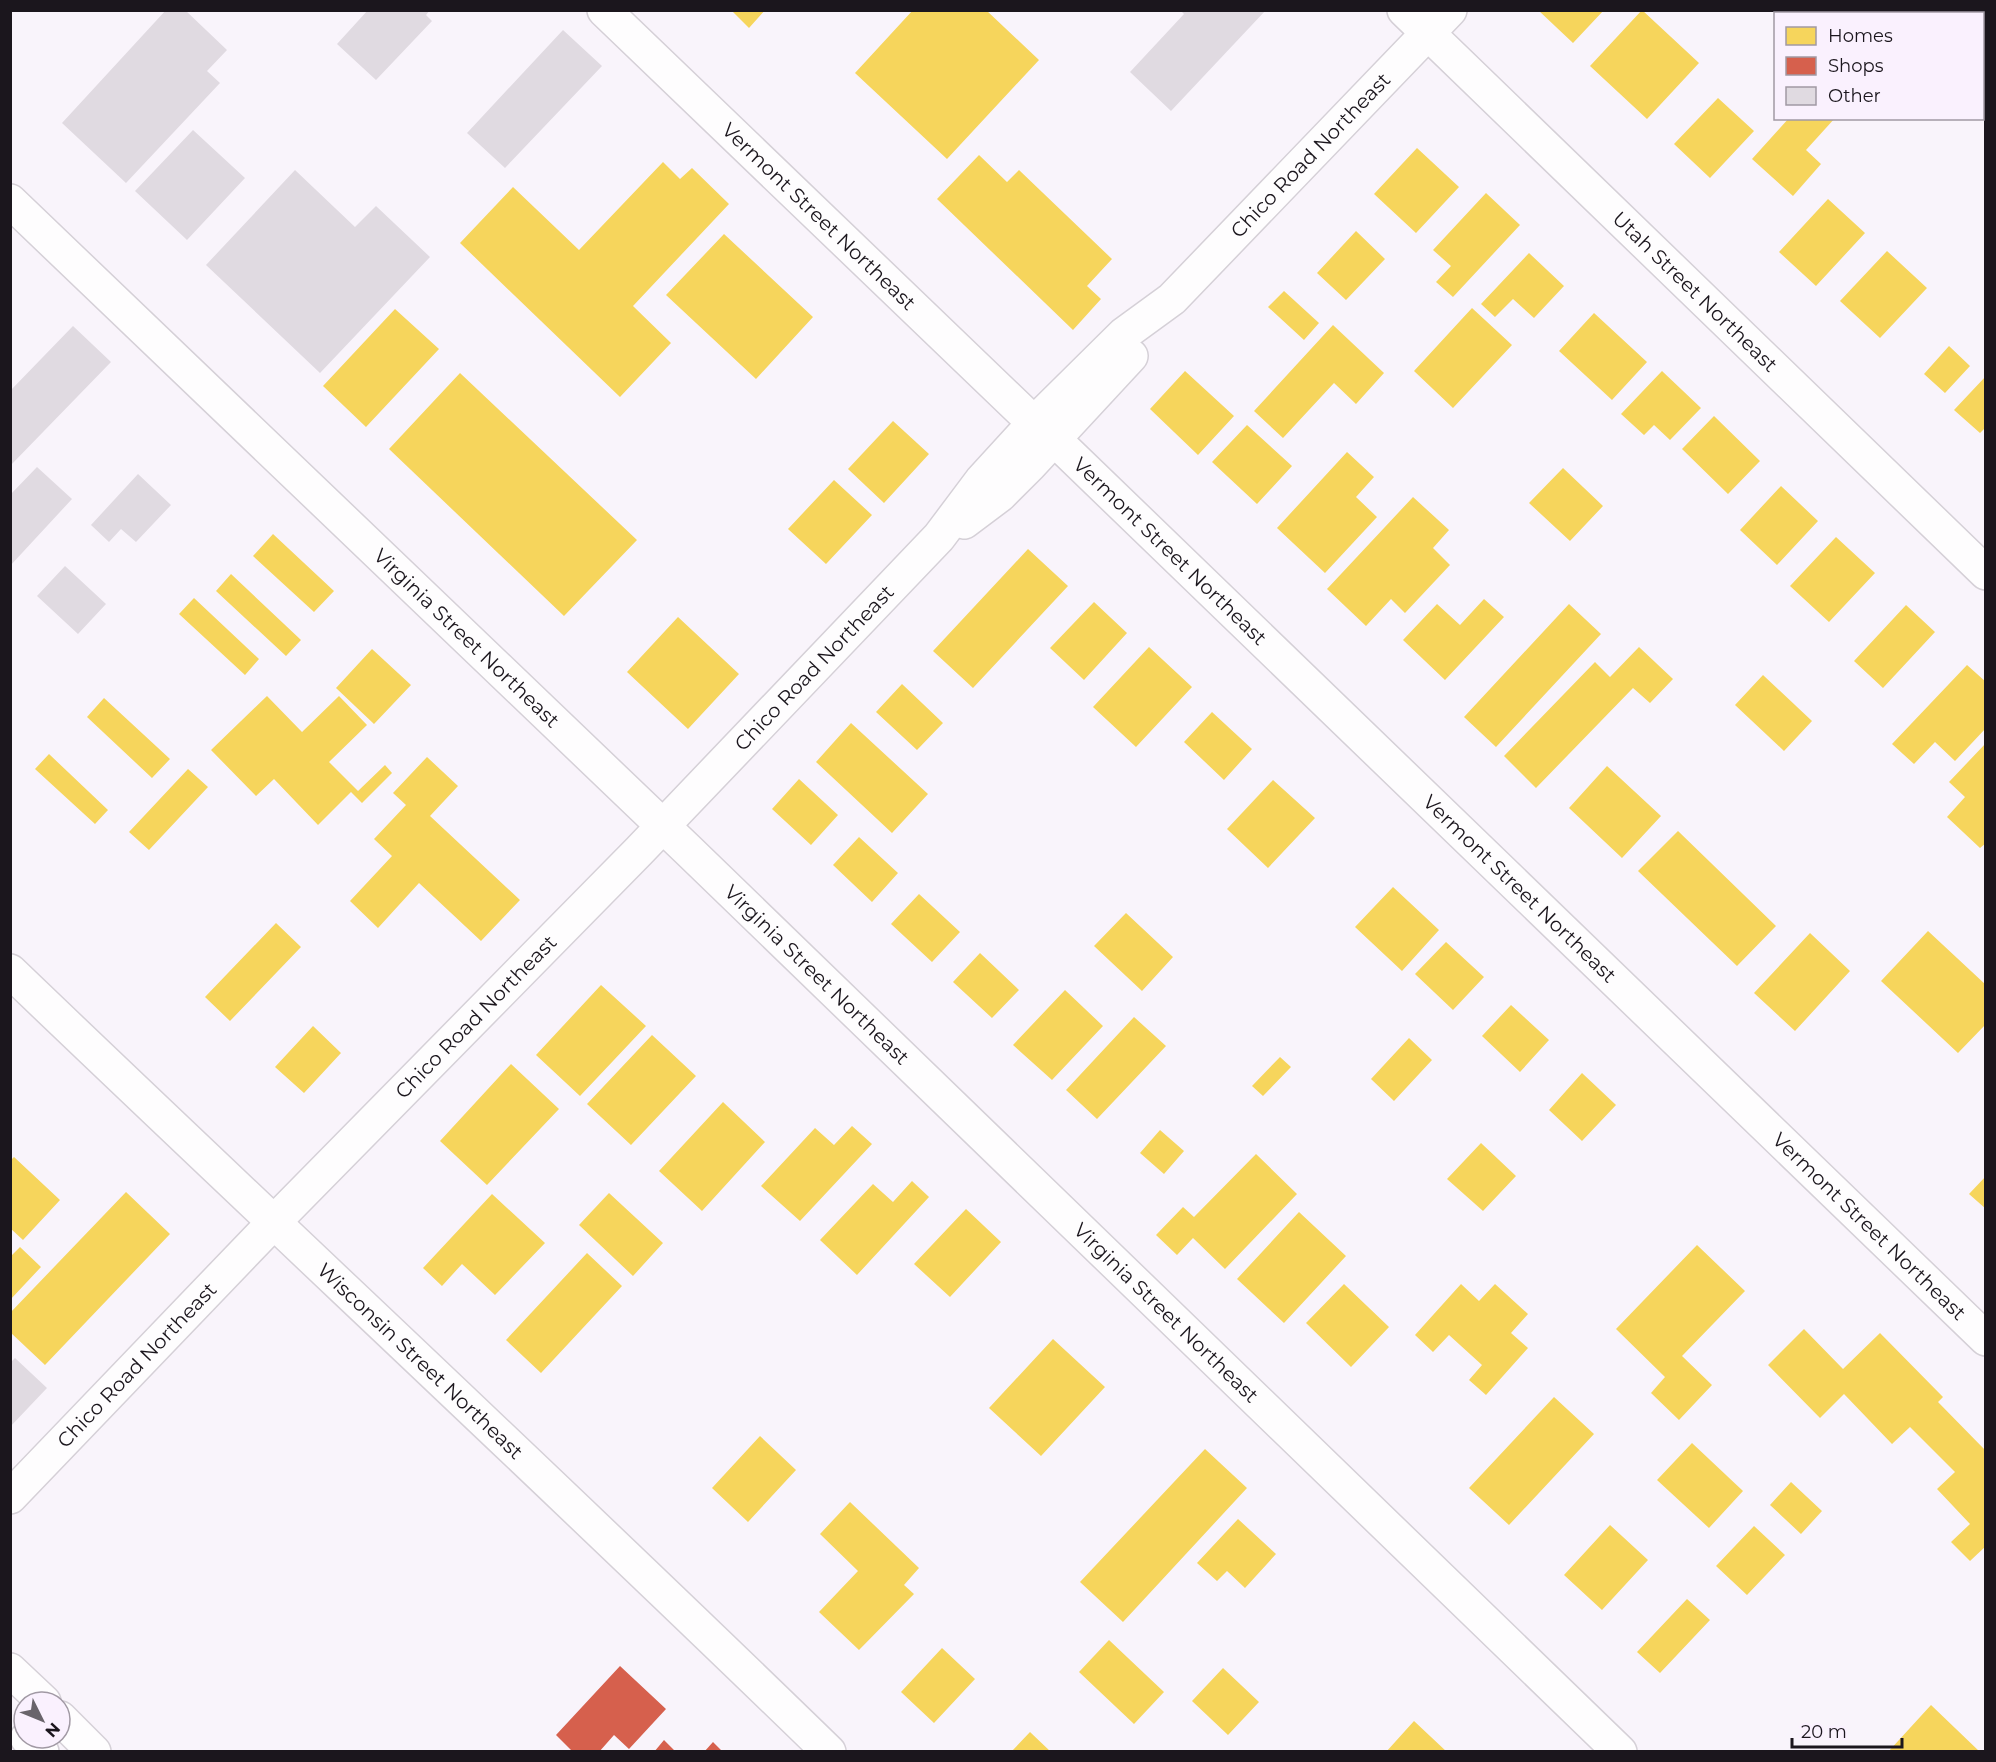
<svg xmlns="http://www.w3.org/2000/svg" width="1996" height="1762" font-family="Montserrat,sans-serif">
<rect width="100%" height="100%" fill="#f9f4fb"/>
<path fill="#f6d55c" d="M 731,10 L 765,10 L 749,28 Z
M 913,10 L 986,10 L 1039,60 L 947,159 L 855,73 Z
M 1538,10 L 1604,10 L 1573,43 Z
M 1642,10 L 1699,63 L 1647,119 L 1590,66 Z
M 1946,10 L 1980,10 L 1977,14 L 1949,14 Z
M 1986,30 L 1986,53 L 1982,50 L 1982,33 Z
M 1718,98 L 1754,131 L 1710,178 L 1674,144 Z
M 1789,118 L 1835,118 L 1806,150 L 1821,164 L 1793,196 L 1752,159 Z
M 1417,148 L 1459,187 L 1416,233 L 1374,194 Z
M 979,155 L 1007,182 L 1019,170 L 1112,259 L 1087,286 L 1101,299 L 1073,330 L 937,199 Z
M 663,162 L 680,179 L 692,168 L 729,204 L 633,306 L 671,343 L 620,397 L 460,243 L 513,187 L 579,250 Z
M 1486,193 L 1520,225 L 1453,297 L 1436,282 L 1451,266 L 1433,250 Z
M 1828,199 L 1865,233 L 1816,286 L 1779,252 Z
M 1356,231 L 1385,259 L 1346,300 L 1317,273 Z
M 724,234 L 813,317 L 756,379 L 666,295 Z
M 1887,251 L 1927,288 L 1880,338 L 1840,301 Z
M 1529,253 L 1564,286 L 1534,318 L 1513,299 L 1495,317 L 1481,304 Z
M 1284,291 L 1319,323 L 1304,340 L 1268,307 Z
M 1472,308 L 1512,345 L 1453,408 L 1414,371 Z
M 395,309 L 439,349 L 366,427 L 323,386 Z
M 1594,313 L 1647,362 L 1612,400 L 1559,351 Z
M 1333,325 L 1384,373 L 1356,404 L 1334,383 L 1283,438 L 1254,411 Z
M 1949,346 L 1970,366 L 1945,393 L 1924,374 Z
M 1185,371 L 1234,416 L 1198,455 L 1150,409 Z
M 1662,371 L 1701,408 L 1670,440 L 1654,425 L 1644,435 L 1621,414 Z
M 460,373 L 637,540 L 564,616 L 389,449 Z
M 1986,376 L 1986,427 L 1980,433 L 1954,410 Z
M 1714,416 L 1760,461 L 1728,494 L 1682,449 Z
M 893,421 L 929,454 L 884,503 L 848,469 Z
M 1247,425 L 1292,466 L 1257,504 L 1212,462 Z
M 1347,452 L 1374,477 L 1356,497 L 1377,517 L 1325,573 L 1277,528 Z
M 1563,468 L 1603,506 L 1570,541 L 1529,503 Z
M 834,480 L 872,515 L 826,564 L 788,529 Z
M 1781,486 L 1818,521 L 1777,565 L 1740,530 Z
M 1413,497 L 1449,530 L 1433,548 L 1450,565 L 1405,613 L 1391,599 L 1366,626 L 1327,589 Z
M 273,534 L 334,591 L 314,612 L 253,556 Z
M 1836,537 L 1875,573 L 1829,622 L 1790,586 Z
M 1028,549 L 1068,586 L 973,688 L 933,651 Z
M 231,574 L 301,640 L 286,656 L 216,591 Z
M 194,598 L 259,659 L 245,675 L 179,614 Z
M 1484,599 L 1504,617 L 1445,680 L 1403,640 L 1437,604 L 1460,625 Z
M 1094,602 L 1127,633 L 1084,680 L 1050,648 Z
M 1569,604 L 1601,634 L 1496,747 L 1464,717 Z
M 1906,605 L 1935,632 L 1883,688 L 1854,661 Z
M 678,617 L 739,674 L 688,729 L 627,672 Z
M 1149,647 L 1192,687 L 1136,747 L 1093,707 Z
M 1639,647 L 1673,679 L 1650,703 L 1633,688 L 1536,788 L 1504,756 L 1595,662 L 1610,677 Z
M 372,649 L 411,685 L 374,724 L 336,688 Z
M 1967,665 L 1986,682 L 1986,728 L 1955,761 L 1935,742 L 1914,764 L 1892,744 Z
M 1763,675 L 1812,721 L 1784,751 L 1735,705 Z
M 902,684 L 943,723 L 917,750 L 876,712 Z
M 267,696 L 302,732 L 339,696 L 367,725 L 329,762 L 358,791 L 385,765 L 392,773 L 362,803 L 351,792 L 318,825 L 274,779 L 256,796 L 211,750 Z
M 104,698 L 170,759 L 152,778 L 87,717 Z
M 1212,712 L 1252,749 L 1224,780 L 1184,742 Z
M 851,723 L 928,794 L 892,833 L 816,762 Z
M 1986,743 L 1986,843 L 1980,848 L 1947,817 L 1965,797 L 1949,782 Z
M 49,754 L 108,810 L 95,824 L 35,769 Z
M 427,757 L 458,786 L 430,816 L 520,900 L 481,941 L 419,883 L 378,928 L 350,901 L 392,856 L 374,839 L 406,805 L 393,793 Z
M 1607,766 L 1661,816 L 1622,858 L 1569,808 Z
M 188,769 L 208,787 L 149,850 L 129,832 Z
M 799,779 L 838,815 L 811,845 L 772,809 Z
M 1273,780 L 1315,818 L 1268,868 L 1227,829 Z
M 1678,831 L 1776,926 L 1737,966 L 1638,871 Z
M 859,837 L 898,873 L 872,902 L 833,865 Z
M 1393,887 L 1439,930 L 1402,971 L 1355,927 Z
M 919,894 L 960,932 L 932,962 L 891,924 Z
M 1126,913 L 1173,957 L 1142,991 L 1094,946 Z
M 276,923 L 301,947 L 230,1021 L 205,997 Z
M 1928,931 L 1986,985 L 1986,1024 L 1958,1053 L 1881,981 Z
M 1810,933 L 1850,971 L 1795,1031 L 1754,993 Z
M 1446,942 L 1484,977 L 1453,1010 L 1415,974 Z
M 980,953 L 1019,990 L 992,1018 L 953,982 Z
M 601,985 L 646,1026 L 580,1096 L 536,1055 Z
M 1065,990 L 1103,1026 L 1052,1080 L 1013,1045 Z
M 1511,1005 L 1549,1040 L 1520,1072 L 1482,1036 Z
M 1134,1017 L 1166,1046 L 1097,1119 L 1066,1090 Z
M 313,1026 L 341,1053 L 304,1093 L 275,1067 Z
M 652,1035 L 696,1076 L 631,1145 L 587,1104 Z
M 1409,1038 L 1432,1060 L 1394,1101 L 1371,1079 Z
M 1280,1057 L 1291,1067 L 1263,1096 L 1252,1086 Z
M 511,1064 L 559,1109 L 487,1185 L 440,1141 Z
M 1582,1073 L 1616,1105 L 1582,1141 L 1549,1110 Z
M 723,1102 L 765,1142 L 702,1211 L 659,1171 Z
M 852,1126 L 872,1144 L 800,1221 L 761,1186 L 815,1128 L 834,1145 Z
M 1160,1130 L 1184,1151 L 1164,1174 L 1140,1153 Z
M 1481,1143 L 1516,1176 L 1483,1211 L 1447,1179 Z
M 1256,1154 L 1297,1194 L 1225,1269 L 1193,1238 L 1177,1255 L 1156,1235 L 1183,1207 L 1194,1217 Z
M 14,1157 L 60,1200 L 23,1240 L 10,1228 L 10,1161 Z
M 1986,1176 L 1986,1209 L 1969,1194 Z
M 912,1181 L 929,1197 L 857,1275 L 820,1240 L 873,1184 L 893,1202 Z
M 126,1192 L 170,1234 L 45,1365 L 10,1332 L 10,1313 Z
M 609,1193 L 663,1243 L 633,1276 L 579,1225 Z
M 492,1194 L 545,1243 L 495,1295 L 462,1264 L 442,1286 L 423,1268 Z
M 966,1209 L 1001,1242 L 950,1297 L 914,1264 Z
M 1299,1212 L 1346,1256 L 1284,1323 L 1237,1279 Z
M 1697,1245 L 1745,1291 L 1682,1356 L 1712,1385 L 1679,1420 L 1651,1393 L 1665,1377 L 1616,1329 Z
M 20,1247 L 41,1267 L 10,1300 L 10,1257 Z
M 587,1253 L 622,1286 L 541,1373 L 506,1340 Z
M 1344,1284 L 1389,1327 L 1351,1367 L 1306,1323 Z
M 1461,1284 L 1479,1301 L 1495,1284 L 1528,1314 L 1511,1333 L 1528,1348 L 1486,1395 L 1469,1380 L 1482,1365 L 1449,1335 L 1433,1352 L 1415,1335 Z
M 1804,1329 L 1843,1369 L 1880,1333 L 1943,1397 L 1938,1402 L 1986,1451 L 1986,1546 L 1970,1561 L 1951,1542 L 1970,1524 L 1937,1489 L 1955,1472 L 1910,1427 L 1892,1444 L 1844,1394 L 1820,1418 L 1768,1365 Z
M 1053,1339 L 1105,1387 L 1041,1456 L 989,1408 Z
M 1554,1397 L 1594,1434 L 1509,1525 L 1469,1488 Z
M 760,1436 L 796,1470 L 748,1522 L 712,1488 Z
M 1692,1443 L 1743,1491 L 1709,1528 L 1657,1480 Z
M 1205,1449 L 1247,1488 L 1123,1622 L 1080,1582 Z
M 1791,1482 L 1822,1511 L 1801,1534 L 1770,1505 Z
M 850,1502 L 919,1568 L 904,1585 L 914,1594 L 859,1650 L 819,1612 L 858,1571 L 820,1534 Z
M 1238,1519 L 1276,1554 L 1245,1588 L 1227,1571 L 1217,1581 L 1197,1563 Z
M 1610,1525 L 1648,1560 L 1602,1610 L 1564,1575 Z
M 1754,1526 L 1785,1555 L 1747,1595 L 1716,1566 Z
M 1687,1599 L 1710,1620 L 1660,1673 L 1637,1652 Z
M 1109,1640 L 1164,1692 L 1134,1724 L 1079,1672 Z
M 942,1648 L 975,1679 L 934,1723 L 901,1692 Z
M 1223,1668 L 1259,1702 L 1228,1735 L 1192,1701 Z
M 1931,1705 L 1980,1752 L 1888,1752 Z
M 1414,1721 L 1447,1752 L 1386,1752 Z
M 1030,1732 L 1051,1752 L 1011,1752 Z"/>
<path fill="#d6604d" d="M 620,1666 L 666,1709 L 629,1749 L 614,1735 L 599,1752 L 573,1752 L 556,1735 Z
M 664,1740 L 676,1752 L 654,1752 Z
M 713,1742 L 723,1752 L 704,1752 Z"/>
<path fill="#e0dae1" d="M 166,10 L 185,10 L 227,50 L 207,71 L 220,83 L 126,183 L 62,123 Z
M 368,10 L 430,10 L 426,15 L 432,21 L 376,80 L 337,44 Z
M 1180,10 L 1266,10 L 1171,111 L 1130,72 L 1184,14 Z
M 563,30 L 602,66 L 505,168 L 467,133 Z
M 193,130 L 245,178 L 187,240 L 135,191 Z
M 295,170 L 355,227 L 376,206 L 430,257 L 320,373 L 206,265 Z
M 73,326 L 111,362 L 10,466 L 10,391 Z
M 37,467 L 72,499 L 10,566 L 10,495 Z
M 138,474 L 171,505 L 136,542 L 121,529 L 109,542 L 91,525 Z
M 65,566 L 106,604 L 78,634 L 37,596 Z
M 15,1358 L 47,1388 L 10,1427 L 10,1363 Z"/>
<g fill="none" stroke-linecap="round" stroke-linejoin="round">
<g stroke="#d5d0d7" stroke-width="36">
<g id="street">
<path id="s1" d="M 604,10 L 1034,423"/>
<path id="s2" d="M 1404,10 L 1986,573"/>
<path id="s3" d="M 10,201 L 688,850 L 1620,1752"/>
<path id="s4" d="M 1055,440 L 1986,1339"/>
<path d="M 964,522 L 1000,495 L 1030,465 L 1131,356"/>
<path id="s5" d="M 10,971 C 282,1232 559,1489 829,1752"/>
<path id="s6" d="M 10,1497 L 273,1223 L 639,851 L 939,537 L 981,481 L 1034,423 L 1124,334 L 1172,299 L 1450,10"/>
</g>
</g>
<g stroke="#d5d0d7" stroke-width="36">
<path id="secondary" d="M 10,1670 L 44,1702
M 60,1718 L 94,1752
M 27,1738 L 42,1752"/>
</g>
<use href="#street" stroke="#fefdfe" stroke-width="33"/>
<use href="#secondary" stroke="#fefdfe" stroke-width="33"/>
</g>
<g text-anchor="middle" dominant-baseline="central" stroke-width="6" stroke-linejoin="round" paint-order="stroke">
<g font-size="20" fill="#1b161d" stroke="#faf1fe">
<text stroke="none"><textPath href="#s6" startOffset="1870">Chico Road Northeast</textPath></text>
<text stroke="none"><textPath href="#s1" startOffset="298">Vermont Street Northeast</textPath></text>
<text stroke="none"><textPath href="#s2" startOffset="405">Utah Street Northeast</textPath></text>
<text stroke="none"><textPath href="#s4" startOffset="160">Vermont Street Northeast</textPath></text>
<text stroke="none"><textPath href="#s3" startOffset="632">Virginia Street Northeast</textPath></text>
<text stroke="none"><textPath href="#s6" startOffset="1155">Chico Road Northeast</textPath></text>
<text stroke="none"><textPath href="#s4" startOffset="646">Vermont Street Northeast</textPath></text>
<text stroke="none"><textPath href="#s3" startOffset="1118">Virginia Street Northeast</textPath></text>
<text stroke="none"><textPath href="#s6" startOffset="669">Chico Road Northeast</textPath></text>
<text stroke="none"><textPath href="#s4" startOffset="1132">Vermont Street Northeast</textPath></text>
<text stroke="none"><textPath href="#s3" startOffset="1604">Virginia Street Northeast</textPath></text>
<text stroke="none"><textPath href="#s5" startOffset="566">Wisconsin Street Northeast</textPath></text>
<text stroke="none"><textPath href="#s6" startOffset="183">Chico Road Northeast</textPath></text>
</g>
</g>
<rect width="1996" height="1762" fill="none" stroke="#1b161d" stroke-width="24"/>
<rect x="1774" y="12" width="210" height="108" fill="#faf1fe" stroke="#a199a4" stroke-width="1.5"/>
<rect x="1786" y="27" width="30" height="18" fill="#f6d55c" stroke="#a199a4" stroke-width="1.5"/>
<text x="1828" y="42" font-size="18" fill="#1b161d">Homes</text>
<rect x="1786" y="57" width="30" height="18" fill="#d6604d" stroke="#a199a4" stroke-width="1.5"/>
<text x="1828" y="72" font-size="18" fill="#1b161d">Shops</text>
<rect x="1786" y="87" width="30" height="18" fill="#e0dae1" stroke="#a199a4" stroke-width="1.5"/>
<text x="1828" y="102" font-size="18" fill="#1b161d">Other</text>
<g transform="translate(42 1720) rotate(133)"><circle r="28" fill="#faf1fe" stroke="#a199a4" stroke-width="1.5"/>
<path d="M0-4.5L10 22L0 15L-10 22Z" fill="#69646b"/>
<text y="-9" font-size="16" font-weight="bold" text-anchor="middle" fill="#1b161d">N</text>
</g>
<path d="M1792 1738v9h110v-9" fill="none" stroke="#1b161d" stroke-width="3"/>
<text x="1801" y="1738" font-size="18" fill="#1b161d" stroke="#faf1fe" stroke-width="4.5" paint-order="stroke">20 m</text>
</svg>
